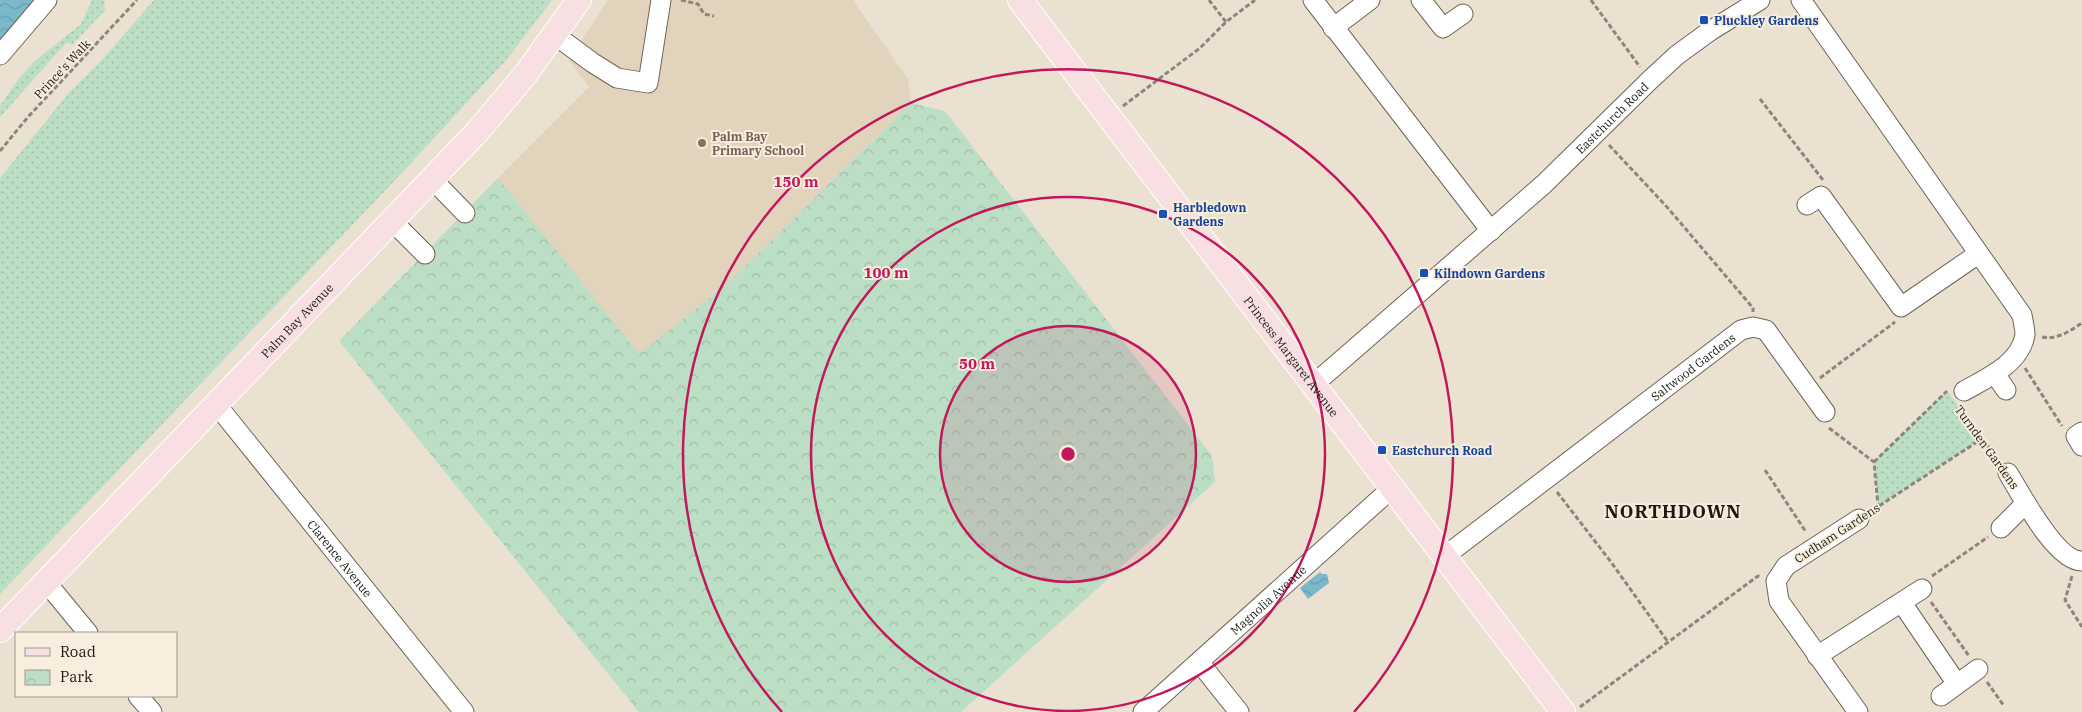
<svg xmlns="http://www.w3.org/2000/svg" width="2082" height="712" font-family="'IBM Plex Serif',serif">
<defs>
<pattern id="grass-dots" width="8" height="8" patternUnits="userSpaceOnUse" patternTransform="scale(1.25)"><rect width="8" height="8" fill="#bbdec5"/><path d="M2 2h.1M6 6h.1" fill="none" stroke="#a0bea8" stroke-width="1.8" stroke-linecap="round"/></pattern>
<pattern id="park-crowns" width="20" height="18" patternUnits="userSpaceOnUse" patternTransform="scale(1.25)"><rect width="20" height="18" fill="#bbdec5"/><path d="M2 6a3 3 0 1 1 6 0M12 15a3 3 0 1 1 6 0" fill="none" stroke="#a0bea8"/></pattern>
<pattern id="water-waves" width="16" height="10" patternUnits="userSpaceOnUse" patternTransform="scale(1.25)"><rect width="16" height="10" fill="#79b9c9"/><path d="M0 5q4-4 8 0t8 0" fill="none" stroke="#689eac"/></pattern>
</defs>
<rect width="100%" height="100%" fill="#ebe1d1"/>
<path fill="#e2d3bd" d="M 608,0 L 853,0 L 908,79 L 911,103 L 726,285 L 639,355 L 498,178 L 589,87 L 569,60 Z"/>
<path fill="url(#grass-dots)" d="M 92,0 L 104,0 L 105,10 L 73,44 L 66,43 L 0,117 L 0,106 L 20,77 L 36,60 L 81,24 Z
M 154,0 L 552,0 L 507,59 L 399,176 L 0,594 L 0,178 L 67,95 L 101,61 Z
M 1947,391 L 1983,438 L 1878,506 L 1874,462 Z"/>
<path fill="url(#park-crowns)" d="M 911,103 L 945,111 L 1212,456 L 1215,482 L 961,712 L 639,712 L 339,341 L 498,178 L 639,354 L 726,285 Z"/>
<path fill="url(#water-waves)" d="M 0,0 L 37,0 L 0,42 Z
M 1320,572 L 1322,574 L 1327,574 L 1329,583 L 1308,599 L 1300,588 Z"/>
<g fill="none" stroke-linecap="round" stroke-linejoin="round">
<g stroke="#6d6457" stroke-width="21">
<g id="minor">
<path d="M 1313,0 L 1491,231"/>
<path d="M 1421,0 L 1443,28 L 1463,14"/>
<path d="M 1801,0 L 2022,315 C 2023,321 2025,329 2025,335 C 2020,364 1987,378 1964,391"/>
<path d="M 1333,28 L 1370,0"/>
<path d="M 555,35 L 593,63 L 617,78 L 648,83 L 661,0"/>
<path d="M 0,55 L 47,0"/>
<path d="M 432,179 L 465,213"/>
<path d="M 1807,205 L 1821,196 L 1901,307 L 1978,254"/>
<path d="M 392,221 L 425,254"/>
<path d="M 1995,374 L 2006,390"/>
<path id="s1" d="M 1313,385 L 1544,184 L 1650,80 L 1677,55 L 1710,31 L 1760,0"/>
<path id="s2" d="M 216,404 L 464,712"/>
<path d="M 2082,432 L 2076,436 L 2082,446"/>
<path d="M 2008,473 C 2021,494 2056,562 2082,561"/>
<path d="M 2001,528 L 2026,503"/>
<path id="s3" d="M 1445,556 L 1741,330 L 1753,327 L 1766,330 L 1825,412"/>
<path d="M 46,582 L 88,633"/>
<path d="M 1902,603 L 1957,684"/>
<path d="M 1817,656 L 1922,589"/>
<path d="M 1199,662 L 1239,712"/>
<path d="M 138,696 L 152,712"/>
<path d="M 1941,696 L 1978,669"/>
<path id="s4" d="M 1143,712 L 1392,488"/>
<path d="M 1858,712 L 1779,601 L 1776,581 L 1786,566 L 1859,519"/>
</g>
</g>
<g stroke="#fff" stroke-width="26">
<g id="major">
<path id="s5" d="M 1020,0 L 1563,712"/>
<path id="s6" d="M 0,630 L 477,132 L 525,75 L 579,0"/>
</g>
</g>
<path stroke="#8d867b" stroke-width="3" stroke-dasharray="5 2.5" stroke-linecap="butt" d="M 681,0 L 698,4 L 704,14 L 714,16
M 1209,0 L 1226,22
M 1591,0 L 1640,67
M 1760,99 L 1823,180
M 1123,106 L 1200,48 L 1226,22 L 1255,0
M 1609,145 L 1667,207 L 1753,308 L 1753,312
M 0,151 L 28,117 L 137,0
M 2042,337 C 2057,340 2070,331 2082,323
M 2025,368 L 2062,426
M 1820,378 L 1895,322
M 1959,408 L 1999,461
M 1829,428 L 1874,462 L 1878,506
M 1874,462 L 1947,391
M 1765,470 L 1806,532
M 1557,492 L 1611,562 L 1668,642
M 1873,510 L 1983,438
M 1932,576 L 1988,537
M 2072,576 L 2065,600 L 2082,627
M 1931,602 L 1969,656
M 1987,682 L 2004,706
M 1580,707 L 1758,576 L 1761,577"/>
<use href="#minor" stroke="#fff" stroke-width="19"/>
<use href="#major" stroke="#f8dfe2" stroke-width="24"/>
</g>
<circle cx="1068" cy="454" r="128" fill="#c2185b" fill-opacity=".12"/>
<g fill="none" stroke="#c2185b" stroke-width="2.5">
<circle cx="1068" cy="454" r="128"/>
<circle cx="1068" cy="454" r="257"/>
<path d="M782 712A385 385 0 1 1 1354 712"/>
</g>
<g fill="#1a4fb4" stroke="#f8eede" stroke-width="2">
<rect x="1699" y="15" width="10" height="10" rx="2.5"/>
<rect x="1158" y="209" width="10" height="10" rx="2.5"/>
<rect x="1419" y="268" width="10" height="10" rx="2.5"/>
<rect x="1377" y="445" width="10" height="10" rx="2.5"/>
</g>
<circle fill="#8d6e63" stroke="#f8eede" stroke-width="2" cx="702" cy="143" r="5"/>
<g text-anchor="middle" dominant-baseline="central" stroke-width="4" stroke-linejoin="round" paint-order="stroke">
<g font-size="12" font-weight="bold" fill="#164399" stroke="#f8eede" text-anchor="start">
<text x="1714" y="20">Pluckley Gardens</text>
<text x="1173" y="207">Harbledown<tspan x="1173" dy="14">Gardens</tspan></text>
<text x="1434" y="273">Kilndown Gardens</text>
<text x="1392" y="450">Eastchurch Road</text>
</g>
<g font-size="12" fill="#1d1a14" stroke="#f8eede">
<text transform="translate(62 69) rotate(-47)">Prince's Walk</text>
<text stroke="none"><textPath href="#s1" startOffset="401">Eastchurch Road</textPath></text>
<text stroke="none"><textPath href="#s6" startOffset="429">Palm Bay Avenue</textPath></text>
<text stroke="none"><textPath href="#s5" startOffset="448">Princess Margaret Avenue</textPath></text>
<text stroke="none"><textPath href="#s3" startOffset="312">Saltwood Gardens</textPath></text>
<text transform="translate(1987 447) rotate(54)">Turnden Gardens</text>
<text transform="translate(1837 533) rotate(-33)">Cudham Gardens</text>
<text stroke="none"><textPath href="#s2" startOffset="198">Clarence Avenue</textPath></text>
<text stroke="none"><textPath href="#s4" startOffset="168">Magnolia Avenue</textPath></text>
</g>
<g font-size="12" font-weight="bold" fill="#785e54" stroke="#f8eede" text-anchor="start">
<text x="712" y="136">Palm Bay<tspan x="712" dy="14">Primary School</tspan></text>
</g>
<g font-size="18" font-weight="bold" letter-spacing="1" fill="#1d1a14" stroke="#f8eede">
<text x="1673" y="511">NORTHDOWN</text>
</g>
</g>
<circle cx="1068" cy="454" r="8" fill="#c2185b" stroke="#f8eede" stroke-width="2.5"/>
<g font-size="15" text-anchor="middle" font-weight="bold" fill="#c2185b" stroke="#f8eede" stroke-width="4" stroke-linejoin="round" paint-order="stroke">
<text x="796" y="187">150 m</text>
<text x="886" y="278">100 m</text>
<text x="977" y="369">50 m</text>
</g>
<rect x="15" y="632" width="162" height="65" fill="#f8eede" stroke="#a0998d"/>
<rect x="25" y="648" width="25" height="8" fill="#f8dfe2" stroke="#a0998d"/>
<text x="60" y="657" font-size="15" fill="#1d1a14">Road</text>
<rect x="25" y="670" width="25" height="15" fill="url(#park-crowns)" stroke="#a0998d"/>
<text x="60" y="682" font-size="15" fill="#1d1a14">Park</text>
</svg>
